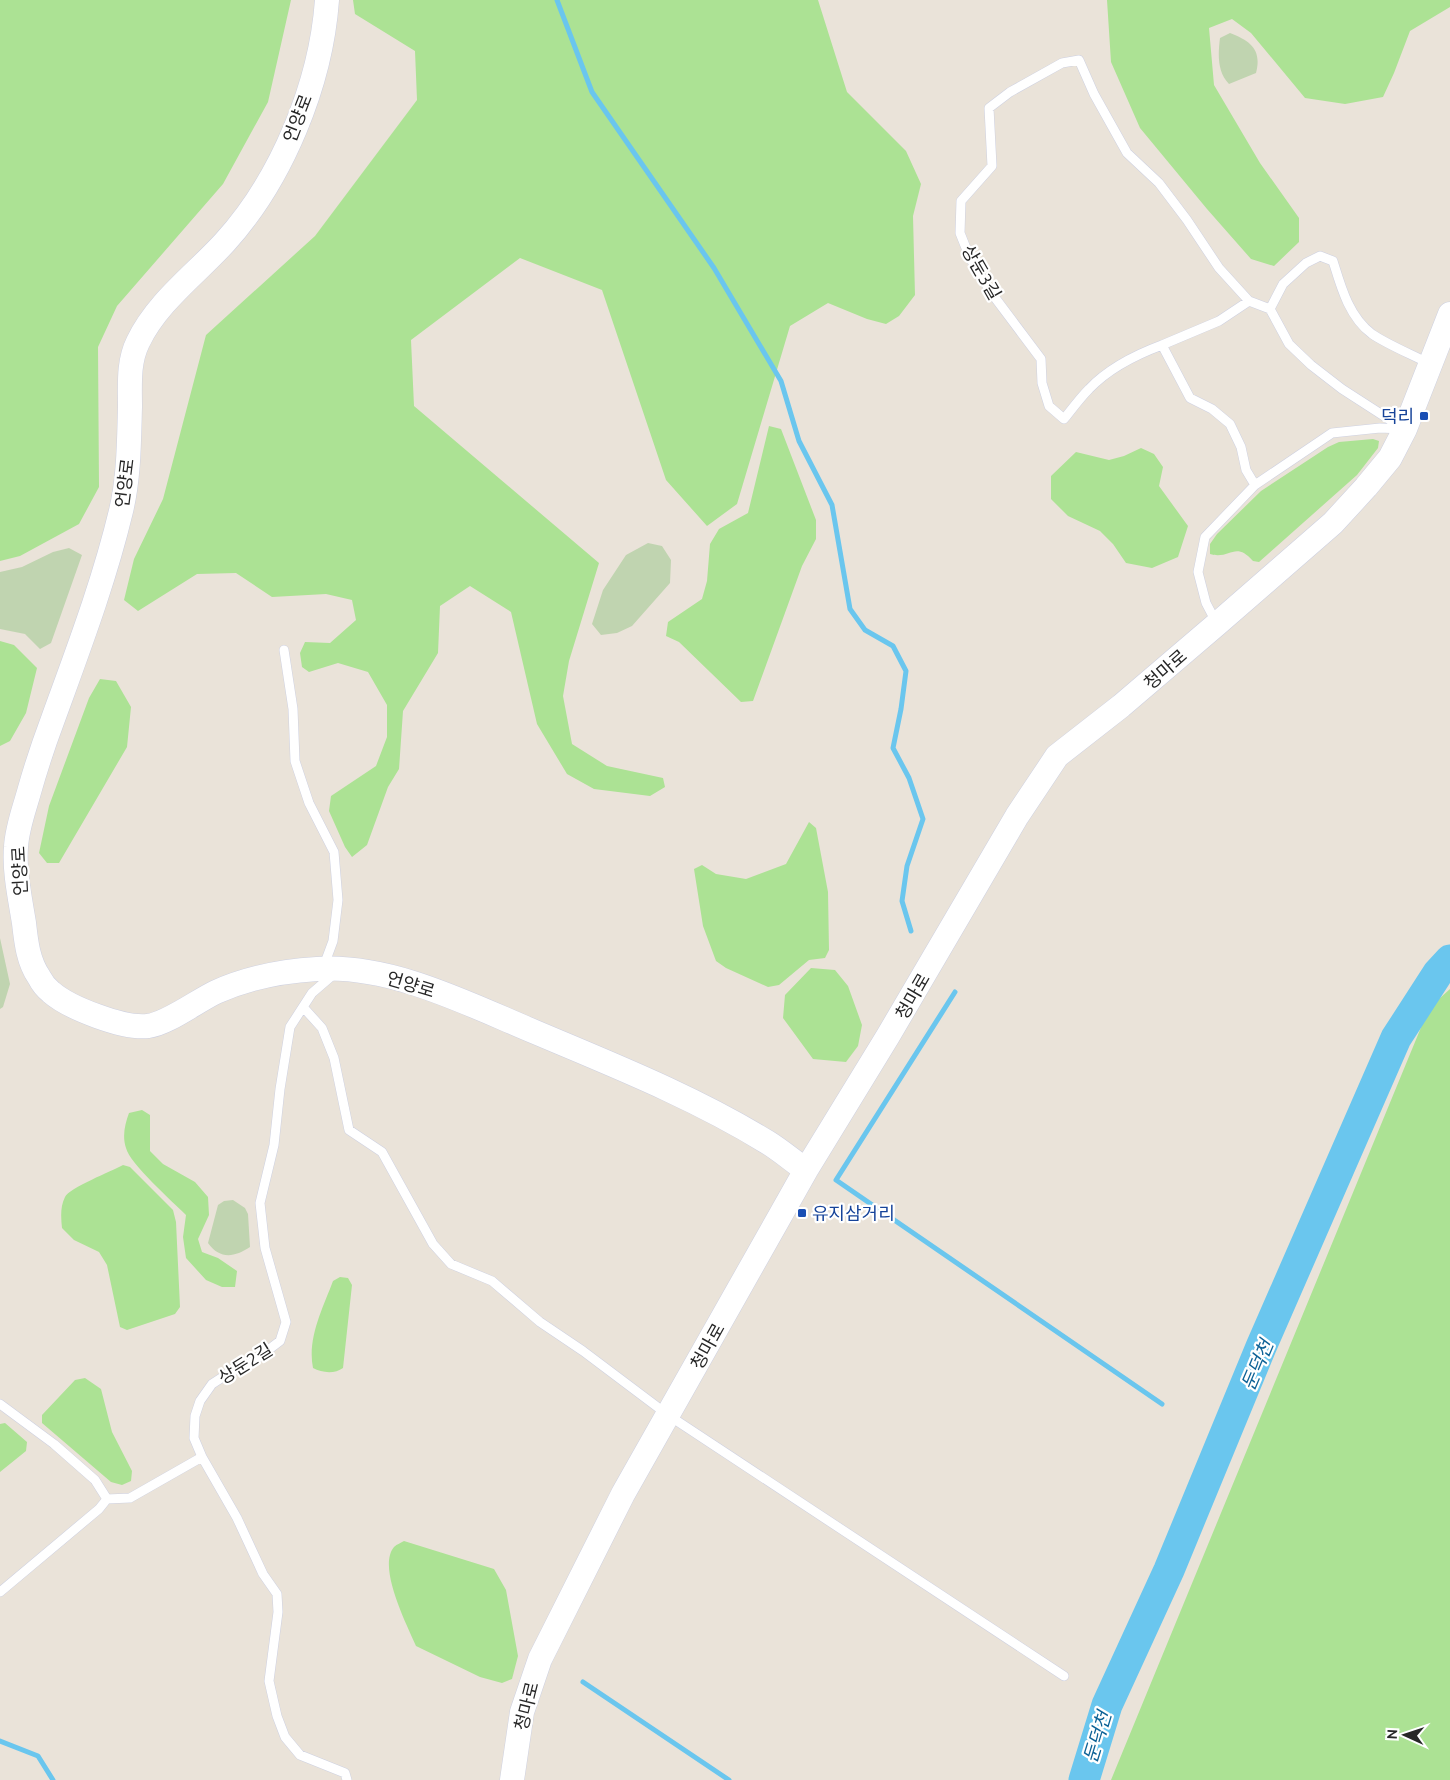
<svg xmlns="http://www.w3.org/2000/svg" width="1450" height="1780" font-family="Ubuntu,'Noto Sans KR',sans-serif">
<rect width="100%" height="100%" fill="#eae3d9"/>
<path fill="#ace294" d="M 0,0 L 291,0 L 268,102 L 223,184 L 117,306 L 98,347 L 99,487 L 79,524 L 20,556 L 0,561 Z
M 353,0 L 818,0 L 847,92 L 906,151 L 921,184 L 913,216 L 915,295 L 899,316 L 886,324 L 867,319 L 828,303 L 790,326 L 737,504 L 707,526 L 666,480 L 602,290 L 520,258 L 411,340 L 414,406 L 599,563 L 569,661 L 563,696 L 572,744 L 607,766 L 663,778 L 665,787 L 650,796 L 594,789 L 567,774 L 537,724 L 511,612 L 470,586 L 440,606 L 438,653 L 403,711 L 399,769 L 388,787 L 367,845 L 352,857 L 345,847 L 329,811 L 331,796 L 376,766 L 387,737 L 387,705 L 368,672 L 338,663 L 309,672 L 302,667 L 300,653 L 305,642 L 330,643 L 356,620 L 352,600 L 326,594 L 272,597 L 236,573 L 197,574 L 138,611 L 124,600 L 134,559 L 163,499 L 206,335 L 315,236 L 417,100 L 415,51 L 355,14 Z
M 1107,0 L 1450,0 L 1450,7 L 1410,31 L 1394,73 L 1383,97 L 1345,104 L 1305,98 L 1251,33 L 1232,19 L 1209,28 L 1214,85 L 1260,163 L 1299,218 L 1299,242 L 1274,266 L 1251,259 L 1207,209 L 1140,128 L 1111,62 Z
M 769,426 L 781,429 L 816,520 L 816,539 L 802,566 L 753,701 L 741,702 L 679,642 L 666,636 L 668,622 L 702,599 L 707,581 L 710,544 L 719,529 L 748,513 Z
M 1373,439 L 1379,441 L 1378,448 L 1357,475 L 1259,562 L 1253,561 C 1235,540 1230,560 1210,554 L 1210,544 L 1217,534 L 1261,491 L 1328,447 L 1339,442 Z
M 1141,448 L 1154,454 L 1163,467 L 1159,486 L 1188,526 L 1178,557 L 1152,568 L 1126,563 L 1113,544 L 1100,531 L 1068,516 L 1051,499 L 1051,476 L 1076,452 L 1109,460 L 1124,456 Z
M 0,641 L 14,645 L 37,668 L 26,713 L 10,741 L 0,746 Z
M 100,679 L 116,681 L 131,707 L 127,747 L 59,863 L 47,863 L 39,853 L 49,806 L 89,698 Z
M 809,822 L 816,828 L 828,892 L 829,950 L 825,958 L 809,960 L 779,985 L 768,987 L 726,968 L 716,961 L 703,926 L 694,869 L 702,865 L 716,874 L 746,879 L 786,864 Z
M 811,968 L 835,970 L 848,986 L 862,1025 L 858,1046 L 846,1062 L 813,1059 L 783,1018 L 785,995 Z
M 1450,989 L 1450,1780 L 1111,1780 L 1429,1008 Z
M 142,1110 L 150,1115 L 150,1151 L 163,1164 L 195,1182 L 208,1197 L 209,1215 L 198,1239 L 202,1252 L 218,1258 L 237,1271 L 235,1287 L 222,1287 L 206,1280 L 186,1258 L 183,1237 L 186,1215 C 172,1201 130,1164 126,1148 C 122,1136 125,1124 129,1113 Z
M 123,1165 L 130,1167 L 173,1210 L 176,1222 L 180,1307 L 175,1314 L 127,1330 L 120,1327 L 107,1265 L 99,1252 L 74,1240 L 62,1228 C 61,1218 60,1207 65,1197 C 69,1188 112,1171 123,1165 Z
M 340,1277 L 348,1278 L 352,1285 L 343,1368 C 335,1374 322,1373 313,1368 C 307,1338 323,1308 333,1281 Z
M 85,1378 L 101,1389 L 112,1432 L 132,1471 L 131,1481 L 122,1485 L 111,1482 L 42,1423 L 42,1415 L 75,1380 Z
M 5,1423 L 27,1442 L 26,1451 L 0,1472 L 0,1424 Z
M 404,1541 L 494,1569 L 506,1590 L 518,1656 L 512,1679 L 502,1683 L 480,1677 L 416,1646 C 407,1625 377,1567 394,1547 C 397,1544 401,1543 404,1541 Z"/>
<path fill="#c0d4b0" d="M 1230,33 C 1251,41 1262,50 1256,73 L 1229,84 C 1217,72 1218,54 1220,38 Z
M 648,543 L 662,546 L 671,560 L 670,583 L 632,626 L 617,633 L 601,635 L 592,624 L 603,590 L 626,555 Z
M 69,548 L 82,555 L 51,643 L 40,649 L 25,634 L 0,629 L 0,572 L 22,567 L 53,552 Z
M 0,938 L 10,984 L 3,1007 L 0,1009 Z
M 233,1200 L 245,1208 L 248,1214 L 250,1247 C 235,1257 220,1260 208,1243 L 218,1205 L 224,1201 Z"/>
<g fill="none" stroke-linecap="round" stroke-linejoin="round">
<path stroke="#6ac6ee" stroke-width="5" d="M 557,0 L 592,92 L 714,268 L 781,381 L 799,441 L 832,505 L 850,609 L 865,630 L 893,646 L 906,671 L 901,709 L 893,748 L 909,778 L 923,819 L 907,866 L 902,901 L 911,931
M 955,992 L 836,1180 L 1162,1404
M 583,1682 L 729,1780
M 0,1741 L 38,1756 L 53,1780"/>
<path stroke="#6ac6ee" stroke-width="31" d="M 1084,1780 L 1107,1705 L 1169,1570 L 1261,1347 L 1396,1038 L 1438,973 L 1450,960"/>
<g stroke="#ced1e1" stroke-width="10">
<path id="lane" d="M 1270,309 L 1283,284 L 1306,263 L 1320,256 L 1333,261 C 1341,287 1349,317 1372,334 C 1388,345 1413,355 1430,364
M 1162,345 L 1219,321 L 1249,301
M 1255,485 L 1332,433 L 1380,428 L 1402,429
M 1216,622 L 1206,603 L 1198,572 L 1205,537 L 1255,485 L 1246,470 L 1241,447 L 1230,424 L 1212,409 L 1190,398 L 1162,345 C 1135,355 1109,368 1089,389 C 1080,398 1072,409 1064,419 L 1049,406 L 1042,383 L 1041,359 L 990,291 L 970,258 L 960,233 L 961,201 L 992,166 L 989,108 L 1010,92 L 1062,63 L 1079,60 L 1094,94 L 1127,153 L 1159,183 L 1187,220 L 1219,268 L 1249,301 L 1270,309 L 1289,344 L 1311,365 L 1342,389 L 1404,429
M 284,650 L 293,709 L 295,761 L 309,803 L 334,852 L 338,900 L 333,941 L 323,968
M 334,974 L 312,993 L 290,1027 L 280,1089 L 274,1145 L 260,1203 L 265,1248 L 286,1322 L 280,1341 L 251,1363 L 229,1373 L 212,1384 L 200,1401 L 195,1416 L 194,1438 L 202,1457 L 237,1518 L 263,1574 L 277,1594 L 278,1612 L 269,1681 L 277,1716 L 285,1737 L 300,1755 L 345,1773 L 347,1780
M 303,1007 L 322,1028 L 334,1058 L 349,1130 L 382,1152 L 433,1244 L 451,1264 L 492,1281 L 540,1322 L 583,1351 L 668,1415 L 1064,1676
M 0,1404 L 54,1444 L 95,1480 L 107,1499 L 130,1498 L 202,1457
M 0,1592 L 99,1509 L 107,1499"/>
</g>
<g stroke="#ced1e1" stroke-width="25">
<path id="secondary" d="M 327,0 C 321,84 282,179 225,242 C 196,274 157,302 138,342 C 128,362 130,385 130,407 C 129,441 129,478 121,511 C 104,582 78,650 53,719 C 44,743 36,767 29,792 C 24,810 17,828 16,847 C 14,871 20,898 24,923 C 26,941 28,961 39,977 C 42,983 46,988 51,992 C 69,1008 124,1029 148,1026 C 167,1024 197,1001 216,992 C 247,978 283,971 317,969 C 391,964 468,1004 535,1032 C 613,1065 694,1097 767,1142 C 780,1150 793,1161 806,1170
M 512,1780 L 522,1712 L 540,1659 L 623,1494 L 806,1170 L 888,1036 L 1017,816 L 1057,756 L 1121,706 L 1217,624 L 1333,523 L 1366,487 L 1390,458 L 1405,429 L 1450,314"/>
</g>
<use href="#lane" stroke="#fff" stroke-width="9"/>
<use href="#secondary" stroke="#fff" stroke-width="24"/>
</g>
<g fill="#1a4fb4" stroke="#fff" stroke-width="2">
<rect x="1419" y="411" width="10" height="10" rx="2.5"/>
<rect x="797" y="1208" width="10" height="10" rx="2.5"/>
</g>
<g text-anchor="middle" dominant-baseline="central" stroke-width="4.5" stroke-linejoin="round" paint-order="stroke">
<g font-size="18" fill="#272727" stroke="#fff">
<text transform="translate(297 118) rotate(-69)">언양로</text>
<text transform="translate(982 272) rotate(60)">상둔3길</text>
<text transform="translate(124 483) rotate(-83)">언양로</text>
<text transform="translate(1165 669) rotate(-41)">청마로</text>
<text transform="translate(19 871) rotate(-93)">언양로</text>
<text transform="translate(411 984) rotate(17)">언양로</text>
<text transform="translate(912 996) rotate(-60)">청마로</text>
<text transform="translate(707 1346) rotate(-61)">청마로</text>
<text transform="translate(245 1363) rotate(-32)">상둔2길</text>
<text transform="translate(526 1706) rotate(-76)">청마로</text>
</g>
<g font-size="18" fill="#164399" stroke="#fff" text-anchor="end">
<text x="1414" y="416">덕리</text>
<text x="812" y="1213" text-anchor="start">유지삼거리</text>
</g>
<g font-size="19" font-style="italic" fill="#0d6296" stroke="#fff">
<text transform="translate(1257 1365) rotate(-67)">둔덕천</text>
<text transform="translate(1097 1737) rotate(-73)">둔덕천</text>
</g>
</g>
<g transform="translate(1405 1735) rotate(273)" stroke="#ffffff" stroke-width="4" paint-order="stroke">
<path d="M0-4L9 19L0 12L-9 19Z" fill="#272727"/>
<text y="-8" font-size="14" font-weight="bold" text-anchor="middle" fill="#272727">N</text>
</g>
</svg>
